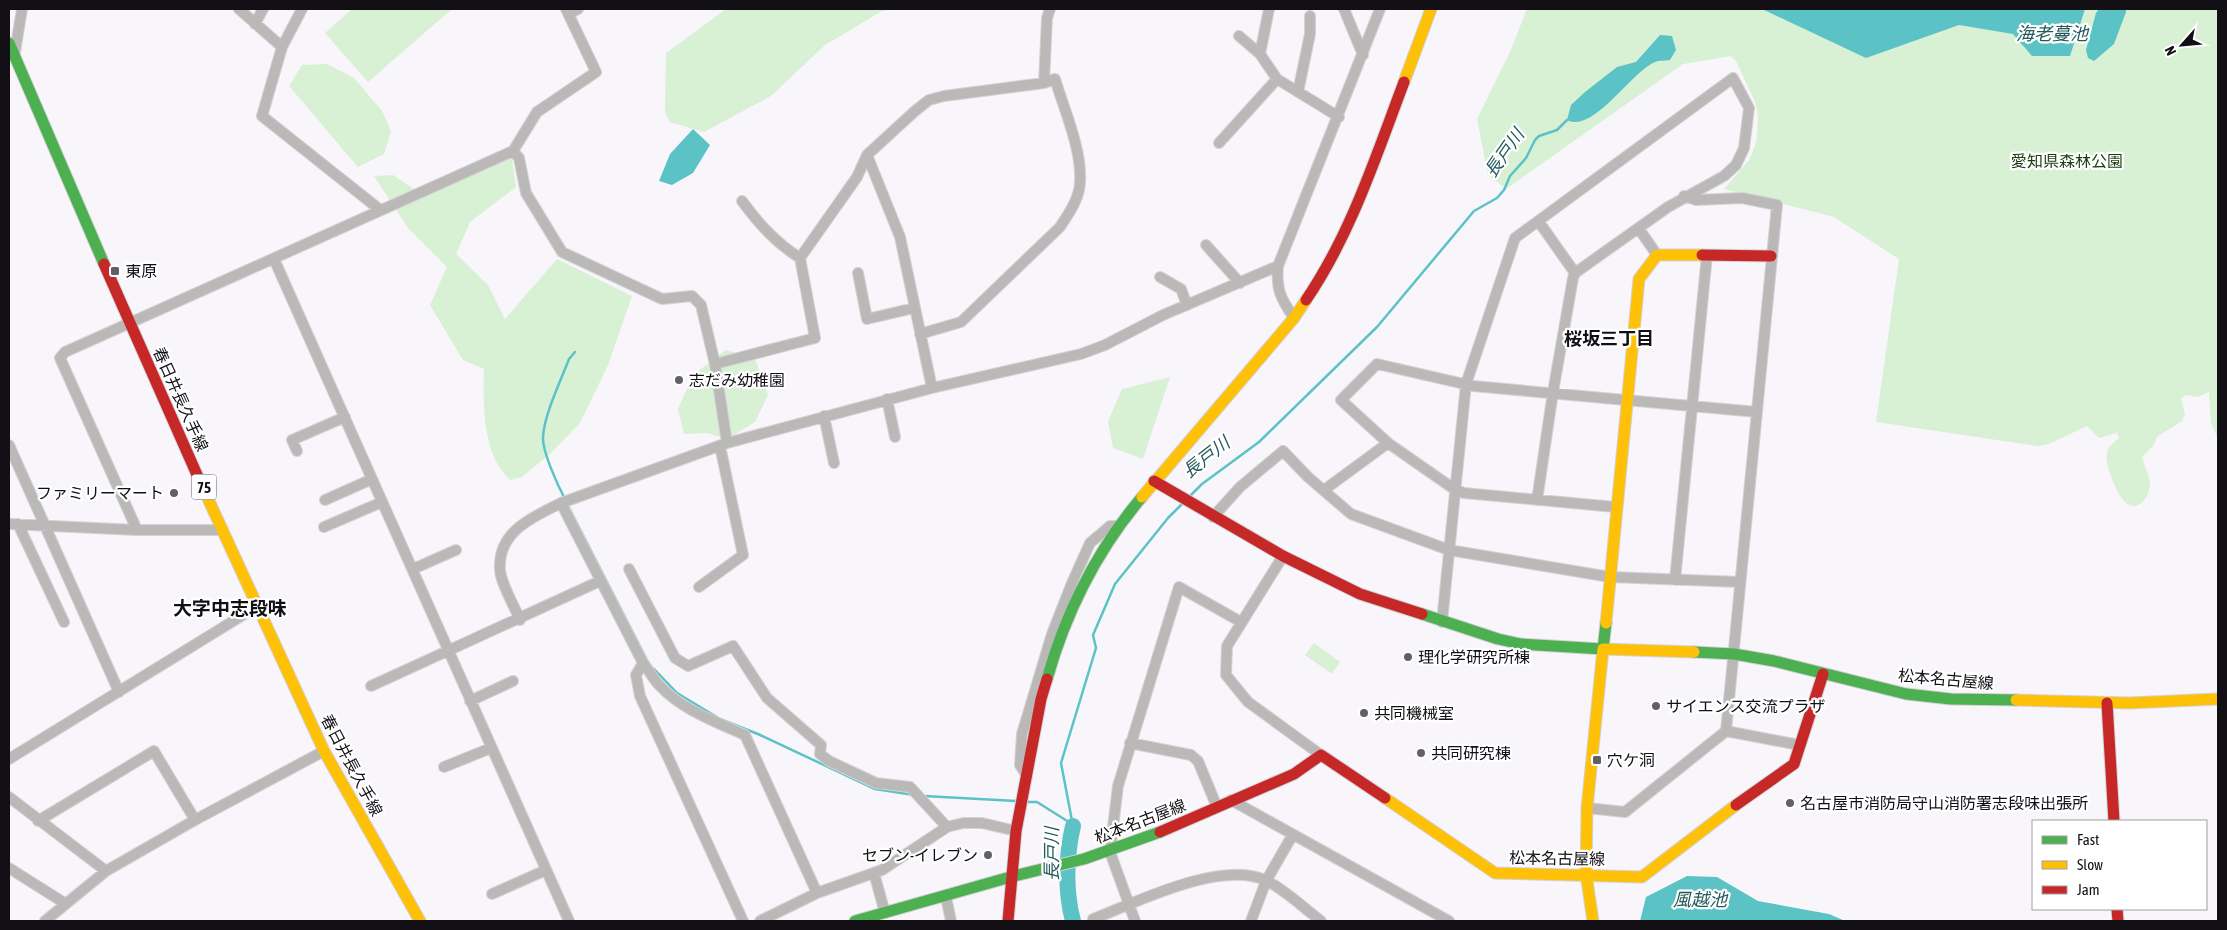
<svg xmlns="http://www.w3.org/2000/svg" width="2227" height="930" font-family="'Asap Condensed','Noto Sans JP',sans-serif">
<rect width="100%" height="100%" fill="#f8f6fb"/>
<path fill="#d8f0d3" d="M 352,9 L 452,9 L 368,82 L 325,33 Z
M 726,9 L 893,9 L 882,11 L 825,45 L 771,96 L 704,132 L 670,122 L 665,112 L 666,53 Z
M 1527,9 L 2218,9 L 2218,439 L 2211,423 L 2209,392 L 2198,397 L 2186,395 L 2181,398 L 2185,414 L 2182,421 L 2157,437 L 2153,446 L 2142,457 C 2144,465 2149,475 2150,483 C 2150,497 2137,515 2124,501 C 2117,494 2104,463 2107,453 C 2108,447 2114,442 2119,438 L 2117,433 L 2099,438 L 2087,426 L 2049,444 L 2038,446 L 1876,422 L 1899,259 L 1834,217 L 1724,189 L 1750,159 L 1757,139 L 1758,116 L 1755,102 L 1736,61 L 1731,56 L 1683,64 L 1506,189 L 1488,175 L 1477,119 L 1510,52 Z
M 327,64 L 354,78 L 382,111 L 391,131 L 384,154 L 358,167 L 289,86 L 302,65 Z
M 512,158 L 516,187 L 470,222 L 456,254 L 488,285 L 505,319 L 557,259 L 632,296 L 608,365 L 580,423 L 551,453 L 522,477 L 510,480 C 482,454 483,404 484,369 L 463,360 L 430,305 L 447,267 L 408,228 L 374,176 L 393,175 L 424,196 Z
M 726,350 L 755,359 L 768,395 L 755,422 L 727,439 L 707,433 L 684,434 L 678,409 L 693,375 Z
M 1170,377 L 1143,459 L 1113,448 L 1108,421 L 1122,389 Z
M 1314,643 L 1340,662 L 1332,674 L 1305,655 Z"/>
<path fill="#5bc2c6" d="M 1762,9 L 2085,9 L 2070,56 L 2032,56 L 2013,34 L 1959,25 L 1866,58 Z
M 2099,9 L 2126,9 L 2126,12 L 2114,44 L 2094,61 L 2088,58 L 2086,50 L 2096,13 Z
M 1660,35 L 1672,36 L 1676,50 L 1670,60 C 1666,61 1659,60 1655,62 C 1632,71 1593,134 1567,120 L 1571,105 L 1585,92 L 1617,67 L 1636,62 Z
M 693,129 L 710,145 L 693,173 L 672,185 L 659,181 L 670,154 Z
M 1687,876 L 1717,877 L 1758,901 L 1829,914 L 1845,921 L 1640,921 L 1646,897 Z"/>
<g fill="none" stroke-linecap="round" stroke-linejoin="round">
<path stroke="#5bc2c6" stroke-width="2.5" d="M 1190,496 L 1202,484 L 1259,442 L 1377,327 L 1474,211 L 1497,198 L 1504,190 L 1510,176 L 1526,158 L 1535,140 L 1539,136 L 1557,130 L 1567,120
M 565,499 C 558,486 542,451 543,437 C 544,415 561,380 569,359 L 575,352
M 567,504 L 649,664
M 653,668 L 677,693 L 720,719 L 758,734 L 875,789 L 914,795
M 924,796 L 1016,801
M 1026,802 L 1037,802 L 1072,824
M 1073,826 L 1061,763 L 1096,648 L 1093,635 L 1115,584 L 1168,518 L 1182,504"/>
<path stroke="#5bc2c6" stroke-width="16" d="M 1073,826 C 1066,856 1065,891 1073,921"/>
<g stroke="#d3d2d5" stroke-width="12">
<path id="street" d="M 239,9 L 282,47
M 302,9 L 282,47 L 262,116 L 379,209
M 1344,9 L 1363,55
M 569,14 L 578,9
M 255,24 L 263,9
M 1239,36 L 1260,54 L 1277,79 L 1339,117
M 15,52 L 22,9
M 1260,54 L 1269,9
M 1044,83 L 1047,18 L 1050,9
M 1298,92 L 1310,34 L 1310,16
M 1219,143 L 1277,79
M 513,151 L 519,158 L 526,193 L 562,252 L 662,299 L 692,296 L 701,305 L 715,364 L 727,443
M 867,155 L 900,237 L 932,388
M 742,201 C 759,224 776,243 800,258
M 1539,222 L 1575,273
M 1639,229 L 1657,255
M 1206,245 L 1240,283
M 274,259 L 569,921
M 858,273 L 867,319 L 914,308
M 1160,277 L 1181,289 L 1187,305
M 1294,318 C 1281,299 1276,290 1278,266 L 1380,9
M 715,364 L 815,338 L 800,258 L 857,177 L 867,155 L 915,111 L 929,100 L 944,96 L 1044,83 L 1055,79 C 1064,109 1082,150 1080,181 C 1080,198 1069,213 1060,227 L 961,322 L 920,334
M 887,399 L 895,437
M 824,416 L 834,463
M 9,445 L 119,692
M 297,451 L 292,440 L 345,417
M 1324,490 L 1388,443
M 325,500 L 372,479
M 1615,507 L 1464,493 L 1454,489 L 1388,443 L 1341,400 L 1377,364 L 1473,386 L 1757,412
M 1213,517 L 1240,487 L 1283,451 L 1308,477 L 1351,514 L 1449,550 L 1610,577 L 1740,582
M 9,524 L 137,530 L 223,530
M 18,524 L 64,622
M 324,527 L 382,502
M 137,530 L 60,358 L 65,352 L 513,151 L 537,112 L 596,72 L 566,9
M 1283,556 L 1227,646 L 1226,675 L 1248,702 L 1321,755
M 413,569 L 456,550
M 629,569 L 675,658 L 688,666 L 733,646 L 767,698 L 821,745 L 820,754 L 829,761 L 876,783 L 910,787 L 947,827
M 1675,580 L 1707,255
M 699,587 L 743,555 L 720,446
M 520,620 C 515,607 500,582 500,569 C 498,531 533,517 561,503
M 1442,622 L 1466,384 L 1515,238 L 1733,78 L 1749,108 L 1744,148 L 1736,165 L 1724,176 L 1668,207 L 1575,273 L 1573,278 L 1553,392 L 1537,500
M 643,663 L 636,675 L 640,696 L 743,921
M 371,686 L 600,581
M 470,701 L 513,681
M 1726,731 L 1799,745
M 1130,743 L 1191,755 L 1198,761 L 1217,807
M 9,759 L 256,607
M 444,767 L 491,748
M 1027,776 L 1020,765 L 1022,734 L 1052,634 L 1072,583 L 1090,543 L 1110,526 L 1118,526
M 9,797 L 106,871
M 1231,800 L 1449,921
M 1587,808 L 1625,812 L 1726,731 L 1777,205 L 1742,198 L 1696,200 L 1684,196
M 38,821 L 154,751 L 195,820
M 9,868 L 66,904
M 874,873 L 885,913
M 817,893 L 745,735 C 716,722 681,709 660,686 C 653,679 649,670 643,663 L 561,503 L 727,443 L 932,388 L 1081,354 L 1105,345 L 1163,315 L 1278,266
M 492,894 L 546,870
M 946,897 L 951,921
M 45,921 L 106,871 L 195,820 L 324,751
M 760,921 L 817,893 L 882,870 L 947,827 L 963,823 L 982,823 L 1016,831
M 1093,921 L 1093,919 C 1137,902 1220,860 1265,880 C 1283,888 1305,909 1321,921
M 1135,921 L 1110,852 L 1118,786 L 1179,587 L 1241,622
M 1251,921 L 1266,881 L 1292,836"/>
</g>
<g stroke="#d3d2d5" stroke-width="13">
<path id="fast" d="M 9,43 L 104,264
M 1422,614 L 1498,639 L 1521,644 L 1603,649 L 1606,623
M 1694,652 L 1734,654 L 1774,661 L 1906,694 L 1951,699 L 2016,700
M 1047,679 C 1066,612 1097,550 1142,497
M 855,921 L 1014,876 L 1084,859 L 1160,832"/>
</g>
<g stroke="#d3d2d5" stroke-width="13">
<path id="slow" d="M 1404,82 L 1431,9
M 198,477 L 324,751 L 420,921
M 1142,497 L 1294,318 L 1306,300
M 1606,623 L 1639,279 L 1657,255 L 1702,255
M 2016,700 L 2129,703 L 2218,699
M 1385,798 L 1495,873 L 1642,877 L 1736,805
M 1593,921 L 1586,874 L 1587,808 L 1603,649 L 1694,652"/>
</g>
<g stroke="#d3d2d5" stroke-width="13">
<path id="jam" d="M 1702,255 L 1771,256
M 104,264 L 198,477
M 1306,300 C 1351,234 1376,156 1404,82
M 1154,481 L 1283,556 L 1360,594 L 1422,614
M 2107,703 L 2114,821
M 1736,805 L 1794,764 L 1823,674
M 1160,832 L 1294,774 L 1321,755 L 1385,798
M 2117,909 L 2118,921
M 1008,921 L 1016,831 L 1041,699 L 1047,679"/>
</g>
<use href="#street" stroke="#bbb9b8" stroke-width="10"/>
<use href="#fast" stroke="#4caf50" stroke-width="11"/>
<use href="#slow" stroke="#ffc107" stroke-width="11"/>
<use href="#jam" stroke="#c62828" stroke-width="11"/>
</g>
<g fill="#626066" stroke="#fff" stroke-width="2">
<rect x="110" y="266" width="10" height="10" rx="2.5"/>
<circle cx="679" cy="380" r="5"/>
<circle cx="174" cy="493" r="5"/>
<circle cx="1408" cy="657" r="5"/>
<circle cx="1656" cy="706" r="5"/>
<circle cx="1364" cy="713" r="5"/>
<circle cx="1421" cy="753" r="5"/>
<rect x="1592" y="755" width="10" height="10" rx="2.5"/>
<circle cx="1790" cy="803" r="5"/>
<circle cx="988" cy="855" r="5"/>
</g>
<g text-anchor="middle" dominant-baseline="central" stroke-width="4.5" stroke-linejoin="round" paint-order="stroke">
<rect fill="#fff" stroke="#59585b" stroke-width="1" x="191.5" y="474.5" width="25" height="25" rx="4"/>
<g font-size="15" font-weight="bold" fill="#121015">
<text x="204" y="487">75</text>
</g>
<g font-size="16" fill="#193e0f" stroke="#fff">
<text x="2067" y="161">愛知県森林公園</text>
</g>
<g font-size="16" fill="#121015" stroke="#fff" text-anchor="start">
<text x="125" y="271">東原</text>
<text x="689" y="380">志だみ幼稚園</text>
<text x="164" y="493" text-anchor="end">ファミリーマート</text>
<text x="1418" y="657">理化学研究所棟</text>
<text x="1666" y="706">サイエンス交流プラザ</text>
<text x="1374" y="713">共同機械室</text>
<text x="1431" y="753">共同研究棟</text>
<text x="1607" y="760">穴ケ洞</text>
<text x="1800" y="803">名古屋市消防局守山消防署志段味出張所</text>
<text x="978" y="855" text-anchor="end">セブン-イレブン</text>
</g>
<g font-size="16" fill="#121015" stroke="#fff">
<text transform="translate(181 399) rotate(66)">春日井長久手線</text>
<text transform="translate(1946 679) rotate(5)">松本名古屋線</text>
<text transform="translate(352 765) rotate(62)">春日井長久手線</text>
<text transform="translate(1140 821) rotate(-21)">松本名古屋線</text>
<text transform="translate(1557 858) rotate(1)">松本名古屋線</text>
</g>
<g font-size="18" font-style="italic" fill="#245a5c" stroke="#fff">
<text x="2052" y="33">海老蔓池</text>
<text transform="translate(1504 153) rotate(-55)">長戸川</text>
<text transform="translate(1206 457) rotate(-38)">長戸川</text>
<text transform="translate(1051 854) rotate(-90)">長戸川</text>
<text x="1700" y="899">風越池</text>
</g>
<g font-size="18" font-weight="bold" fill="#121015" stroke="#fff">
<text x="1609" y="338">桜坂三丁目</text>
</g>
<g font-size="19" font-weight="bold" fill="#121015" stroke="#fff">
<text x="230" y="608">大字中志段味</text>
</g>
</g>
<rect width="2227" height="930" fill="none" stroke="#121015" stroke-width="20"/>
<rect x="2032" y="820" width="175" height="90" fill="#ffffff" stroke="#a09fa1"/>
<rect x="2042" y="836" width="25" height="8" fill="#4caf50" stroke="#a09fa1"/>
<text x="2077" y="845" font-size="15" fill="#121015">Fast</text>
<rect x="2042" y="861" width="25" height="8" fill="#ffc107" stroke="#a09fa1"/>
<text x="2077" y="870" font-size="15" fill="#121015">Slow</text>
<rect x="2042" y="886" width="25" height="8" fill="#c62828" stroke="#a09fa1"/>
<text x="2077" y="895" font-size="15" fill="#121015">Jam</text>
<g transform="translate(2182 45) rotate(243)" stroke="#ffffff" stroke-width="4" paint-order="stroke">
<path d="M0-4L9 19L0 12L-9 19Z" fill="#121015"/>
<text y="-8" font-size="14" font-weight="bold" text-anchor="middle" fill="#121015">N</text>
</g>
</svg>
